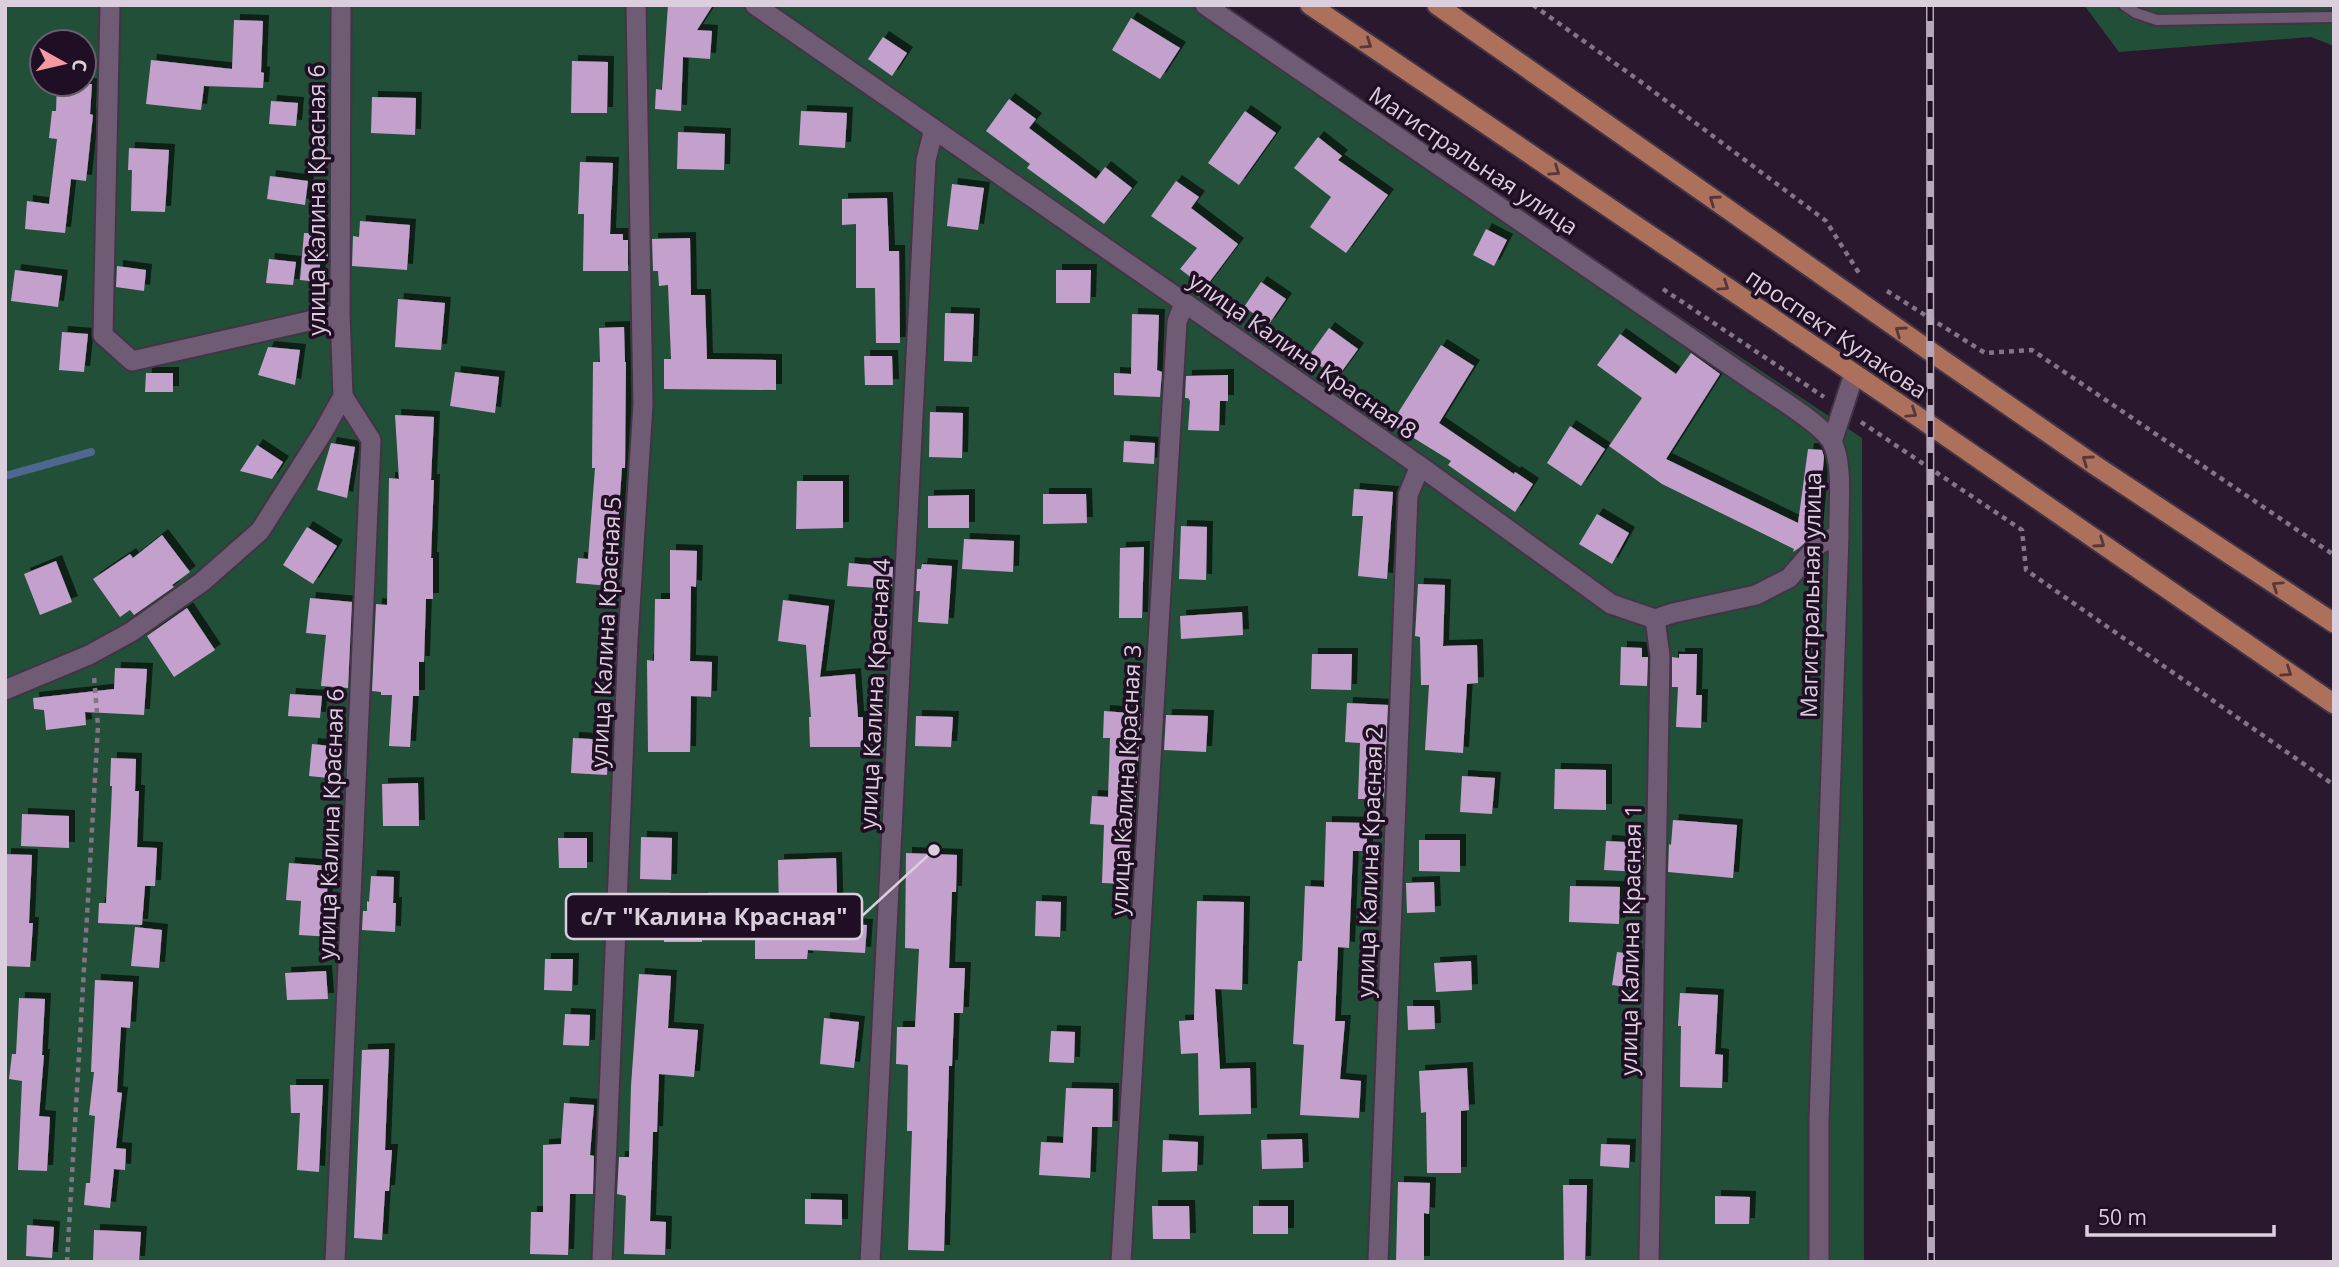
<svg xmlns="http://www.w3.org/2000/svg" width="2339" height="1267" font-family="'Open Sans',sans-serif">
<defs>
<filter id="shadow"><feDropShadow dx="6" dy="-6" stdDeviation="0" flood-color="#0009"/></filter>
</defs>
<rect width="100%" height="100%" fill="#2a182e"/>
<path fill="#224f38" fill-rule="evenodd" d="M 5,5 L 1211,5 L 1862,438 L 1864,1262 L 5,1262 ZM 42,42 L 84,42 L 84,84 L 42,84 Z
M 2084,5 L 2334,5 L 2334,46 L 2311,37 L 2119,52 Z"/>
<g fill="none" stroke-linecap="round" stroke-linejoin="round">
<path stroke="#4d6790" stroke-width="8" d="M 5,476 L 91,452"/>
</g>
<path fill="#c4a1cd" filter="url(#shadow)" d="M 668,5 L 713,5 L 697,30 L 712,31 L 710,59 L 683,57 L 681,111 L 655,109 L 656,89 L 662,90 Z
M 1131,18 L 1180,48 L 1160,79 L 1112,50 Z
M 234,20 L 263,21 L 261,72 L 264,73 L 263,88 L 204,86 L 201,110 L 146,104 L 151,60 L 232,69 Z
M 883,37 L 907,53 L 892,76 L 868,59 Z
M 572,61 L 608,62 L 607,113 L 571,113 Z
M 57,84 L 92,84 L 90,114 L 93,115 L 86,181 L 71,179 L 65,233 L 25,229 L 27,201 L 49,204 L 57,139 L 49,138 L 52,111 L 56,111 Z
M 372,97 L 416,98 L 415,135 L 371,133 Z
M 1009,99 L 1036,119 L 1029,128 L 1096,179 L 1105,167 L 1132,188 L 1104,224 L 1027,168 L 1030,164 L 986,131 Z
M 271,101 L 298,103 L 296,126 L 269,124 Z
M 801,111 L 847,113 L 845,148 L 799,145 Z
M 1245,111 L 1276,133 L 1239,185 L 1208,163 Z
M 678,132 L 725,134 L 724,170 L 677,169 Z
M 1318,137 L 1342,156 L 1338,160 L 1388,195 L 1346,253 L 1310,227 L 1331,197 L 1294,168 Z
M 129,148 L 169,150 L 165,212 L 131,211 L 132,170 L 128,170 Z
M 580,162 L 613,163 L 610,234 L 623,234 L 623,240 L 628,240 L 628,271 L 583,271 L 584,214 L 578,214 Z
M 270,176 L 308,181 L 305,205 L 267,199 Z
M 1176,181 L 1199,197 L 1191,208 L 1238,244 L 1205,288 L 1180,269 L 1197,248 L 1151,216 Z
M 952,184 L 984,188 L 978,230 L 947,226 Z
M 887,198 L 889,251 L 899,251 L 900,343 L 876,343 L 875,288 L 856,288 L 856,224 L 842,225 L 842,199 Z
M 360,221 L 410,225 L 407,270 L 352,266 L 353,236 L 359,237 Z
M 1486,229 L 1507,240 L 1494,266 L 1473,255 Z
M 304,233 L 328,234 L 328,264 L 320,264 L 319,282 L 300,280 Z
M 690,238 L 691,295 L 705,295 L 707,359 L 776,360 L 776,390 L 664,389 L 664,359 L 671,359 L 668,285 L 659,286 L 658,271 L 653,271 L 652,239 Z
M 269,259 L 296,262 L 293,285 L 266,283 Z
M 117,266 L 146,270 L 144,291 L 116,287 Z
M 15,270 L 62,276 L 58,307 L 11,301 Z
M 1056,270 L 1091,270 L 1090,303 L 1056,303 Z
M 1261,282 L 1286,299 L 1269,324 L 1244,307 Z
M 398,299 L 445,303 L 441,350 L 395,347 Z
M 945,313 L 974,314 L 972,362 L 944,361 Z
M 1132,314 L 1159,315 L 1157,370 L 1162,372 L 1160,397 L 1114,395 L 1114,373 L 1131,374 Z
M 624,327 L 625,362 L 626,362 L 625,468 L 622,468 L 617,537 L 615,536 L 610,586 L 576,583 L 578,558 L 588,559 L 595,468 L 592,468 L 593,362 L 600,362 L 599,328 Z
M 1329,328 L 1358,349 L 1337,378 L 1308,357 Z
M 62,332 L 88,334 L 84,372 L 59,370 Z
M 1620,334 L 1676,374 L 1691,353 L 1720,374 L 1666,459 L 1798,523 L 1808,449 L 1822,450 L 1824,457 L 1817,532 L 1799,548 L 1793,552 L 1794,549 L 1662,484 L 1609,446 L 1642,398 L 1597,365 Z
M 1441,345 L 1474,366 L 1439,423 L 1514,474 L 1515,472 L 1533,484 L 1515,512 L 1448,465 L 1451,461 L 1391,424 Z
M 268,347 L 300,350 L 295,385 L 258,375 Z
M 864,356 L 892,356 L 893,385 L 865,385 Z
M 455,372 L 499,377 L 495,413 L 450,406 Z
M 146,373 L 173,373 L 173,392 L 145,392 Z
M 1228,375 L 1228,401 L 1220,401 L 1219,431 L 1188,430 L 1190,401 L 1188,398 L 1185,398 L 1186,376 Z
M 930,412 L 963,413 L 962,458 L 929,457 Z
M 395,415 L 434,417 L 431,480 L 434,480 L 431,558 L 433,558 L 433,599 L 426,599 L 424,662 L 419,662 L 419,696 L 413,696 L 410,747 L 389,746 L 392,695 L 381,695 L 381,692 L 372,691 L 376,604 L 387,605 L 389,478 L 399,479 Z
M 1570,426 L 1605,449 L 1581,486 L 1547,463 Z
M 1124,441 L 1155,443 L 1154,464 L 1123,462 Z
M 331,443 L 355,447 L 347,498 L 317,490 Z
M 257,445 L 283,462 L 272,479 L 240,471 Z
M 797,481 L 843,481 L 843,528 L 796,529 Z
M 1354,489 L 1393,492 L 1387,579 L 1358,576 L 1363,516 L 1352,516 Z
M 1043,494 L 1086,494 L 1087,523 L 1043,524 Z
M 969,495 L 969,528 L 928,528 L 928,496 Z
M 1597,514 L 1629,533 L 1612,564 L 1579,544 Z
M 1181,526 L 1207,527 L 1206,580 L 1179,579 Z
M 307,527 L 337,546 L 313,584 L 283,565 Z
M 162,535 L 190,572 L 172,585 L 174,587 L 134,615 L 130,610 L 120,617 L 93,579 L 130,554 L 133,558 Z
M 964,539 L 1014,541 L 1013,572 L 962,569 Z
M 1144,547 L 1142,618 L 1119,618 L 1120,548 Z
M 670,550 L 697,551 L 696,587 L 691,586 L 690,661 L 712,662 L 711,697 L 691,696 L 690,752 L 648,752 L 647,660 L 654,661 L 655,599 L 670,599 Z
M 56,561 L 72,602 L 40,615 L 24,574 Z
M 849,563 L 893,567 L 892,589 L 847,586 Z
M 922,564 L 952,566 L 948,624 L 918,622 L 920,591 L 916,591 L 917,569 L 921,569 Z
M 1418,584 L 1445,585 L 1443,646 L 1477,645 L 1478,683 L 1467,684 L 1463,753 L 1425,750 L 1429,685 L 1421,685 L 1420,637 L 1415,636 Z
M 310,598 L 352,602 L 348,688 L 321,686 L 326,635 L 306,633 Z
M 783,600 L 829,606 L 820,677 L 855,674 L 858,717 L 863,717 L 863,747 L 810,747 L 809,717 L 811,717 L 806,645 L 778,641 Z
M 187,608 L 215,650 L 174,677 L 147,636 Z
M 1242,612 L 1243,635 L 1181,639 L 1180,616 Z
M 1621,647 L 1642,648 L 1642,657 L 1648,657 L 1647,686 L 1620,685 Z
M 1312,654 L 1352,654 L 1351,690 L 1311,689 Z
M 1679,654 L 1697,654 L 1696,695 L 1702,695 L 1701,728 L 1676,727 L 1678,687 L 1672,687 L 1672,657 L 1679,658 Z
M 115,668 L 147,669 L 144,715 L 85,712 L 86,725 L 46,730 L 44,710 L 34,709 L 33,698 L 114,689 Z
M 290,694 L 322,696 L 320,718 L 288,716 Z
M 1347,703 L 1388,705 L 1384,799 L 1358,799 L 1360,743 L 1345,742 Z
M 1104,711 L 1141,714 L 1134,827 L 1130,827 L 1128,884 L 1102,883 L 1104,825 L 1090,824 L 1092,796 L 1108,797 L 1110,738 L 1103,738 Z
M 1166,715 L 1208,716 L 1206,752 L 1164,750 Z
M 916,716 L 953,717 L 951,747 L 915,746 Z
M 573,738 L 609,740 L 607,775 L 571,773 Z
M 312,744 L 340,747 L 338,779 L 309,776 Z
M 111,758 L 136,759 L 135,791 L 139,791 L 137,847 L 157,848 L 155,886 L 145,886 L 142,925 L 98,923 L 99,903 L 106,903 L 111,811 L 112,786 L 110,786 Z
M 1555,769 L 1606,770 L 1606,810 L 1554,809 Z
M 1462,776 L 1495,778 L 1492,814 L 1460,812 Z
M 418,783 L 419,826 L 383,826 L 382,784 Z
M 22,814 L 69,816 L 69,848 L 21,846 Z
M 1673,820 L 1737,825 L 1733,878 L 1668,872 L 1669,844 L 1671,845 Z
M 1326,822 L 1367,823 L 1367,851 L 1353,851 L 1349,948 L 1338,947 L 1335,1021 L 1345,1021 L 1340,1079 L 1361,1081 L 1359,1118 L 1300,1115 L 1304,1045 L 1293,1044 L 1298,961 L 1302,961 L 1305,886 L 1324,887 Z
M 641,837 L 672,838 L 671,880 L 640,879 Z
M 558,838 L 587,838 L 587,868 L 559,868 Z
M 1419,840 L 1460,840 L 1460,872 L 1419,871 Z
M 1606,841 L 1644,843 L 1644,870 L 1640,870 L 1640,872 L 1604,870 Z
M 906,853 L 957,855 L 956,892 L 952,892 L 949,968 L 965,968 L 963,1013 L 954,1013 L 952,1066 L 949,1066 L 944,1251 L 908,1250 L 912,1131 L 907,1131 L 908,1065 L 896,1064 L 897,1027 L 915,1027 L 919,949 L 905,948 Z
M 5,854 L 32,855 L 29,923 L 33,923 L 30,967 L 5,966 Z
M 836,858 L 838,924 L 867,925 L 865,953 L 808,950 L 807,959 L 755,959 L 755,910 L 779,911 L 778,860 Z
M 289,863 L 329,866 L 326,908 L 338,909 L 337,929 L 334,929 L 334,937 L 299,935 L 301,901 L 286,900 Z
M 371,876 L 394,877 L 393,903 L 396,903 L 395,932 L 362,930 L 363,911 L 367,911 L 367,901 L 369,902 Z
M 1434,882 L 1435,912 L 1407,913 L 1406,883 Z
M 1570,886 L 1620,887 L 1619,924 L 1569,922 Z
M 664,898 L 702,898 L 702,942 L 664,942 Z
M 1036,901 L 1061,902 L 1060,937 L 1035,936 Z
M 1197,901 L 1244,902 L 1242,990 L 1215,989 L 1220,1069 L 1250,1068 L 1251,1114 L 1199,1115 L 1198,1053 L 1181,1054 L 1179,1021 L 1194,1020 Z
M 135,927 L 162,930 L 159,968 L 131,966 Z
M 1617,952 L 1639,955 L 1634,988 L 1612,985 Z
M 545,959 L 573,959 L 572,991 L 544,990 Z
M 1471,961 L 1472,990 L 1436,992 L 1434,963 Z
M 326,971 L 328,999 L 287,1000 L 285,973 Z
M 639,974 L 671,976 L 668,1028 L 698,1030 L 694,1077 L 659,1074 L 657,1132 L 653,1132 L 650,1221 L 666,1222 L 665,1255 L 624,1254 L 626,1196 L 617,1194 L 619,1157 L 629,1157 L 631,1086 Z
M 95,980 L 133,982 L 130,1028 L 121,1027 L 117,1092 L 122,1093 L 116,1148 L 126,1149 L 125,1170 L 114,1169 L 110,1208 L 84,1205 L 86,1183 L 90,1183 L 95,1116 L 89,1115 L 94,1072 L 91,1072 Z
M 1680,993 L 1718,995 L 1715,1054 L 1723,1055 L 1722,1088 L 1680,1087 L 1681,1026 L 1678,1026 Z
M 19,998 L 45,999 L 42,1055 L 44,1055 L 39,1116 L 50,1117 L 47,1171 L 18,1170 L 22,1081 L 9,1079 L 12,1054 L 16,1054 Z
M 1407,1006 L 1434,1006 L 1435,1029 L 1408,1030 Z
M 565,1014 L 590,1015 L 589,1046 L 563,1045 Z
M 824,1018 L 859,1022 L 854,1068 L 820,1064 Z
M 1051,1031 L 1075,1032 L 1074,1063 L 1049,1062 Z
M 389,1049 L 385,1150 L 392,1150 L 389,1191 L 385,1191 L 382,1240 L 354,1238 L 362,1050 Z
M 1467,1068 L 1469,1110 L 1461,1111 L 1461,1173 L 1427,1173 L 1426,1112 L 1421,1113 L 1419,1071 Z
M 290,1085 L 323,1085 L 319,1172 L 297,1170 L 300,1113 L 291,1113 Z
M 1066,1088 L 1113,1089 L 1112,1127 L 1092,1127 L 1090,1178 L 1039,1175 L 1041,1142 L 1063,1143 Z
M 564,1103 L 594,1105 L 590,1155 L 594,1156 L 593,1194 L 570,1194 L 568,1255 L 530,1254 L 531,1212 L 543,1212 L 543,1145 L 561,1144 Z
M 1302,1139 L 1303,1168 L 1262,1169 L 1261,1140 Z
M 1163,1140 L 1198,1142 L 1197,1171 L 1162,1172 Z
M 1601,1144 L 1630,1145 L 1629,1168 L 1600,1166 Z
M 1398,1182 L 1430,1183 L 1429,1214 L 1424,1213 L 1424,1262 L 1396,1262 Z
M 1563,1185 L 1587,1185 L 1585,1262 L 1564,1262 Z
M 1715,1196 L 1750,1197 L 1749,1224 L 1715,1224 Z
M 805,1199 L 842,1200 L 842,1225 L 805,1224 Z
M 1152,1206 L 1189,1206 L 1190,1239 L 1153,1239 Z
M 1253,1206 L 1288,1206 L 1288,1234 L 1253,1234 Z
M 27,1225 L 54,1227 L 52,1258 L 26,1256 Z
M 94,1230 L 141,1232 L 139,1262 L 93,1262 Z"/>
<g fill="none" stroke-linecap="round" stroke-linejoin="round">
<g stroke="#423446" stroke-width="14">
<path id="service" d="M 2124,5 L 2136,13 L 2157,20 L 2334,17"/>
</g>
<g stroke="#423446" stroke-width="23">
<path id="minor" d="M 110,5 L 103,335 L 132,361 L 340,314
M 755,5 L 1420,466 L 1611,604 L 1655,619 L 1673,613 L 1756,595 L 1789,578 L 1819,544 L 1839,535
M 1205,5 L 1750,379 C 1770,393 1821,423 1832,442 C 1844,465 1838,509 1839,535 L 1819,1121 L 1819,1262
M 1832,442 L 1854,374
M 5,690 L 89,655 L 131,632 L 202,582 L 260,531 L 323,432 L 343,396
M 335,1262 L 371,440 L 343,396 L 340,314 L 341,5
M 602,1262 L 628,640 L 643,404 L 636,5
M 870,1262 L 926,160 L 934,129
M 1121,1262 L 1177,322 L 1184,303
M 1378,1262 L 1408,495 L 1420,466
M 1649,1262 L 1660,656 L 1655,619"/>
</g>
<g stroke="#423446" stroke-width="23">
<path id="primary" d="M 1310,5 L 1914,414 L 2334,704
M 1437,5 L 1934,354 L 2096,466 L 2334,623"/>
</g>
<path stroke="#837486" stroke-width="4.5" stroke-dasharray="5 5" stroke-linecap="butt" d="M 1533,5 L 1637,79 L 1826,221 L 1859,273
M 1663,289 L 1824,397
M 1887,291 L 1985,353 L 2032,350 L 2334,555
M 1861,422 L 2022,530 L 2026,570 L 2334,785
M 67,1262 L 98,726 L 94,676"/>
<use href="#service" stroke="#705b74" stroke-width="10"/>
<use href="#minor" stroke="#705b74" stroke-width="19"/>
<use href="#primary" stroke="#ad715b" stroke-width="19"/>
<g stroke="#b5a8b8" stroke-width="8">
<path id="rail" d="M 1930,5 L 1931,1262"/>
</g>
<use href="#rail" stroke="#200f24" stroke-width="5" stroke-dasharray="16" stroke-linecap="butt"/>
</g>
<defs><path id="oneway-chevron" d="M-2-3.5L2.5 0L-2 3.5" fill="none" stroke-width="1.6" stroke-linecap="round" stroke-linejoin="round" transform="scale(1.75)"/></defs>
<g stroke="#58363a">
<use href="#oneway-chevron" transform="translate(1367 44) rotate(34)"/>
<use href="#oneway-chevron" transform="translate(1555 171) rotate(34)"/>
<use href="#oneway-chevron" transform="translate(1714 200) rotate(-145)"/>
<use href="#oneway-chevron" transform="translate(1724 286) rotate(34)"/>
<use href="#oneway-chevron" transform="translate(1900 331) rotate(-145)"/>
<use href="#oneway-chevron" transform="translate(1912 413) rotate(34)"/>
<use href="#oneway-chevron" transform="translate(2087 460) rotate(-145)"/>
<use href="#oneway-chevron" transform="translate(2100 543) rotate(35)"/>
<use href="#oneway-chevron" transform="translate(2277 586) rotate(-146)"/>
<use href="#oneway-chevron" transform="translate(2287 672) rotate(34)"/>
</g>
<g text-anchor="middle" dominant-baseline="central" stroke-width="7" stroke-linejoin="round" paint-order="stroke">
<g font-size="23" fill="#dbcfdd" stroke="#200f24">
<text transform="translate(1474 160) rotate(34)">Магистральная улица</text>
<text transform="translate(316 200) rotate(-90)">улица Калина Красная 6</text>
<text transform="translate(1837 333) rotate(34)">проспект Кулакова</text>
<text transform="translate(1303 355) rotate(35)">улица Калина Красная 8</text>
<text transform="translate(1810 595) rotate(-89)">Магистральная улица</text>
<text transform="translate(605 632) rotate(-87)">улица Калина Красная 5</text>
<text transform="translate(874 694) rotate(-87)">улица Калина Красная 4</text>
<text transform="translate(1125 780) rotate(-87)">улица Калина Красная 3</text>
<text transform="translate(330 824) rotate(-88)">улица Калина Красная 6</text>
<text transform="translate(1369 862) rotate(-88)">улица Калина Красная 2</text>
<text transform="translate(1630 940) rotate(-89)">улица Калина Красная 1</text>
</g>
</g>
<path fill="none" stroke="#dbcfdd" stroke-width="2.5" d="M934 850L862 916"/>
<circle fill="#dbcfdd" stroke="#200f24" stroke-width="2.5" cx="934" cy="850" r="7"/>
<rect fill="#200f24" stroke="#dbcfdd" stroke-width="2.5" x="566" y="894" width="296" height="45" rx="7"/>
<g font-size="24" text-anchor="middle" font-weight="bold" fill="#dbcfdd">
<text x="714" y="925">с/т "Калина Красная"</text>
</g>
<rect width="2339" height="1267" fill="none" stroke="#dbcfdd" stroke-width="14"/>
<g transform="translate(63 63) rotate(98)"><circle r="33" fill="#200f24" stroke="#6b5c6e" stroke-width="2"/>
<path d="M0-5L12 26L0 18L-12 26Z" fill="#f49aa0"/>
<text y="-10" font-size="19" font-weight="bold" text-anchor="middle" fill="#dbcfdd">С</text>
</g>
<path d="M2087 1225v10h187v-10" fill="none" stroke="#dbcfdd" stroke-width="3.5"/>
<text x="2098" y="1225" font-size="21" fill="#dbcfdd" stroke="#200f24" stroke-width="5" paint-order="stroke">50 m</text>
</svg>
